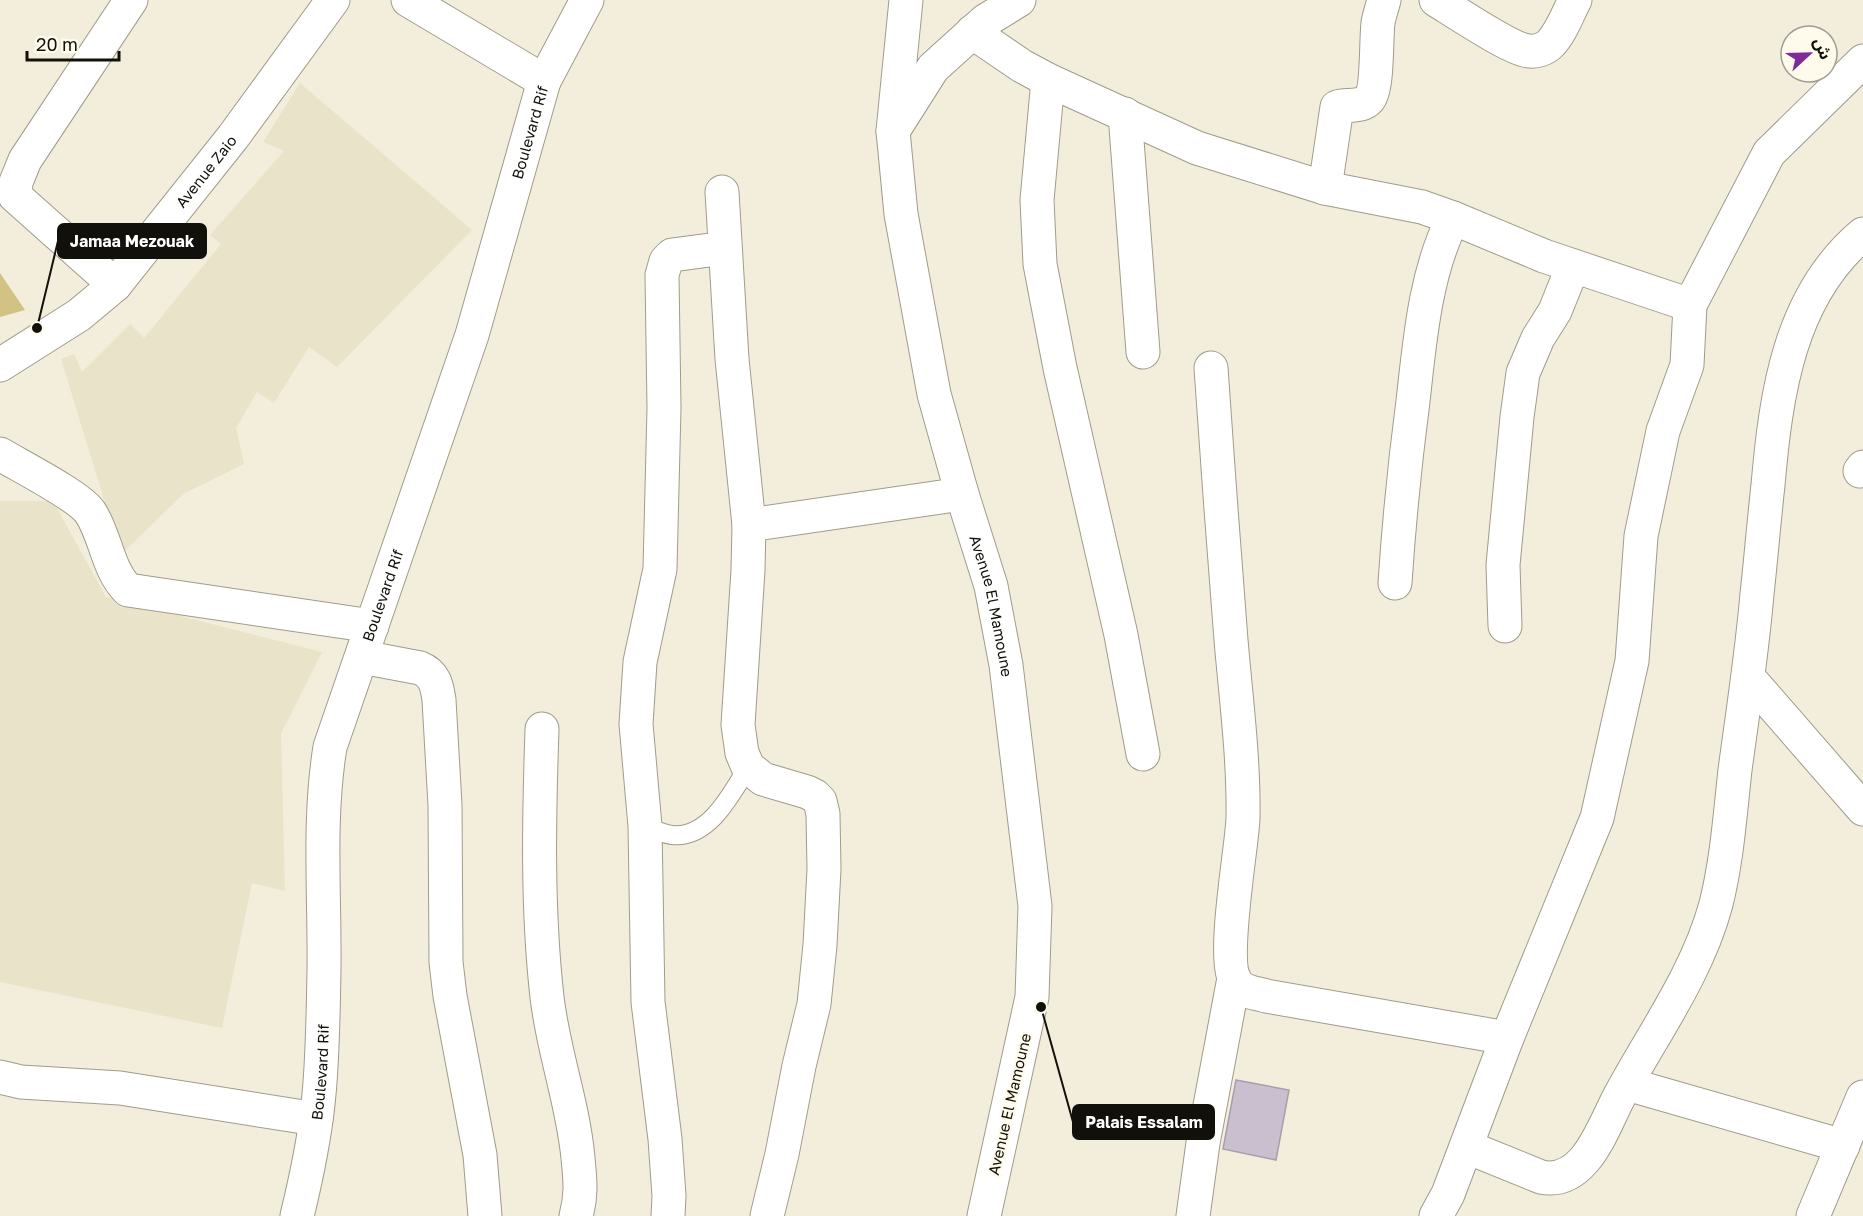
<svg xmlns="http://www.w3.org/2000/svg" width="1863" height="1216" font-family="'Golos Text','Noto Sans Arabic',sans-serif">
<rect width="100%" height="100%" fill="#f2eedb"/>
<path fill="#e9e3c9" d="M 300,83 L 472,230 L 337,367 L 309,347 L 274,403 L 257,392 L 236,428 L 244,464 L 183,494 L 121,555 L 61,359 L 74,354 L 82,372 L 130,324 L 144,338 L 221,244 L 210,235 L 284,151 L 263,142 Z
M 0,501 L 53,501 L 106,597 L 322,652 L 281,734 L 285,891 L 252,883 L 222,1028 L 0,982 Z"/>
<path fill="#d2c384" d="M 0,273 L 25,310 L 0,317 Z"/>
<path fill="#cabfce" stroke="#a99ead" stroke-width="1.5" d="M 1236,1080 L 1289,1090 L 1276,1160 L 1223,1149 Z"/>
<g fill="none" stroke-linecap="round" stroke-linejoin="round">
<g stroke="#a09c8a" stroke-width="20">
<path id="service" d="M 645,826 C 653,829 663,834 672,835 C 709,839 732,793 748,767"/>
</g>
<g stroke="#a09c8a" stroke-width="35">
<g id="minor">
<path d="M 408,0 L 544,81"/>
<path d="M 1436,0 C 1454,11 1512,50 1529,51 C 1536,52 1545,49 1550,44 C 1561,33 1568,13 1575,0"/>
<path d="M 972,32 L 1022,66 L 1048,80 L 1197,148 L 1325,188 L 1422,207 L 1453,218 L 1544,256 L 1690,305"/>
<path d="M 1048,80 L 1037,200 L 1040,264 L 1060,368 L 1121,635 L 1143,754"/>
<path d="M 1125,114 L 1143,352"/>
<path d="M 893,131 L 933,68 L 985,21 L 1019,0"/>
<path d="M 1325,188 L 1337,107 C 1347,104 1361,108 1369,99 C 1378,89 1376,38 1378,23 C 1379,16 1382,8 1384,0"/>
<path d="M 722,192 L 732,359 L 749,525 L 748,570 L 738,725 L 742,753 L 748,767 L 763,779 L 807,792 L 815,796 L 820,801 L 823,814 L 824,869 L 820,945 L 814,1004 L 799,1066 L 782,1154 L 767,1216"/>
<path d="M 115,285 L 15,196 L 16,182 L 25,160 L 131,0"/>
<path id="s1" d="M 0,365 L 79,315 L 115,285 L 233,137 L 333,0"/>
<path d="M 1211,368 C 1217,459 1224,549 1231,640 C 1236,699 1244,759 1243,818 C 1242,849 1220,963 1237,984 C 1244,993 1257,993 1266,996 L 1507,1038"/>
<path d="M 0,454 C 20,466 79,496 90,512 C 106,536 107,569 128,590 L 372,626"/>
<path d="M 1860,471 L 1863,467"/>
<path d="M 749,525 L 962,494"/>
<path d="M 1395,583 C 1399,522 1405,462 1413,401 C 1420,339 1425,274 1453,218"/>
<path d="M 1505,626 L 1503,565 L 1517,417 L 1523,373 L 1538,338 L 1555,311 L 1573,266"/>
<path d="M 362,657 L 420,668 C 435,674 437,686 439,700 L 445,805 L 446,962 L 450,996 L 480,1155 L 485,1216"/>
<path d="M 1748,677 L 1863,809"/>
<path d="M 542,729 C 539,818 537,908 547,997 C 553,1051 573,1103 578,1158 C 580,1180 582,1194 576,1216"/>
<path d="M 0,1077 L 21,1082 L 120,1088 L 316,1119"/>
<path d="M 1627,1084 L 1843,1146"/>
<path d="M 1467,1147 L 1541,1177 C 1584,1186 1602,1130 1618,1099 C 1652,1035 1697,975 1716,904 C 1727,860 1730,815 1735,770 C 1743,711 1752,653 1757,594 C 1761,558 1764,521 1768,485 C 1776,394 1789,296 1863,234"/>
<path d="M 668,1216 L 669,1196 L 665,1139 L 648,1002 L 645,826 L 636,724 L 640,662 L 660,569 L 664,408 L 662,275 L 666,261 L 672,255 L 725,248"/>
<path d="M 1193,1216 L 1203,1143 L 1234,978"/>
<path d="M 1436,1216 L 1448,1194 L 1507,1038 L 1597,818 L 1632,661 L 1641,536 L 1663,431 L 1687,365 L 1690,305 L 1769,153 L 1863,61"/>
<path d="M 1813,1216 L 1863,1097"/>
</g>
</g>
<g stroke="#a09c8a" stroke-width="35">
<g id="tertiary">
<path id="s2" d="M 906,0 L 893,131 L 901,214 L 934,394 L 962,494 L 991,586 L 1006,665 L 1035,906 L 1032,997 L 984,1216"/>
<path id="s3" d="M 297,1216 C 306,1179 314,1141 318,1104 C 323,1060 323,1015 324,971 C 325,896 318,821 330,747 L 472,335 L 544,81 L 587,0"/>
</g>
</g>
<use href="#service" stroke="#fff" stroke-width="18"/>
<use href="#minor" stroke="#fff" stroke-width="33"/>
<use href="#tertiary" stroke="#fff" stroke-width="33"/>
</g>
<g text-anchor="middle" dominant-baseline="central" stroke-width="5" stroke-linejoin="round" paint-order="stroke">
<g font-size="15" fill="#12100a" stroke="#fefbec">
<text stroke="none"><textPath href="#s3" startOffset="1118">Boulevard Rif</textPath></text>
<text stroke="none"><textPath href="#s1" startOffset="286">Avenue Zaio</textPath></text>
<text stroke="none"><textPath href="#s3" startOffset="632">Boulevard Rif</textPath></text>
<text stroke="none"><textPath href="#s2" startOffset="618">Avenue El Mamoune</textPath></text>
<text stroke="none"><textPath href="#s3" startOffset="146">Boulevard Rif</textPath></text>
<text transform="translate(1009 1104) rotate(-77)">Avenue El Mamoune</text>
</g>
</g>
<path fill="none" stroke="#12100a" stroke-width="2" d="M37 328L58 241M1041 1007L1073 1122"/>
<g fill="#12100a" stroke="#fefbec" stroke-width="2">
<circle cx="37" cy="328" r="6"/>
<circle cx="1041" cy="1007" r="6"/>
</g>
<g fill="#12100a" stroke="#12100a" stroke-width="2">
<rect x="58" y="224" width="148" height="34" rx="6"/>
<rect x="1073" y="1105" width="141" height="34" rx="6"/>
</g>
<g font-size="16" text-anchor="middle" font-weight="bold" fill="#fff">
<text x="132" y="247">Jamaa Mezouak</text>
<text x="1144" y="1128">Palais Essalam</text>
</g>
<g transform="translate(1809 54) rotate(68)"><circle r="28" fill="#fefbec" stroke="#a09d92" stroke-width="1.5"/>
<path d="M0-4.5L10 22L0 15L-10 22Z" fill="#7e2a99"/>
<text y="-9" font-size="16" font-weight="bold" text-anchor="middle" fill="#12100a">ش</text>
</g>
<path d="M27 51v9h92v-9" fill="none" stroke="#12100a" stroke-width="3"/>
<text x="36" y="51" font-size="18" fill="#12100a" stroke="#fefbec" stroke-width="4.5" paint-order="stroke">20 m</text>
</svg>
